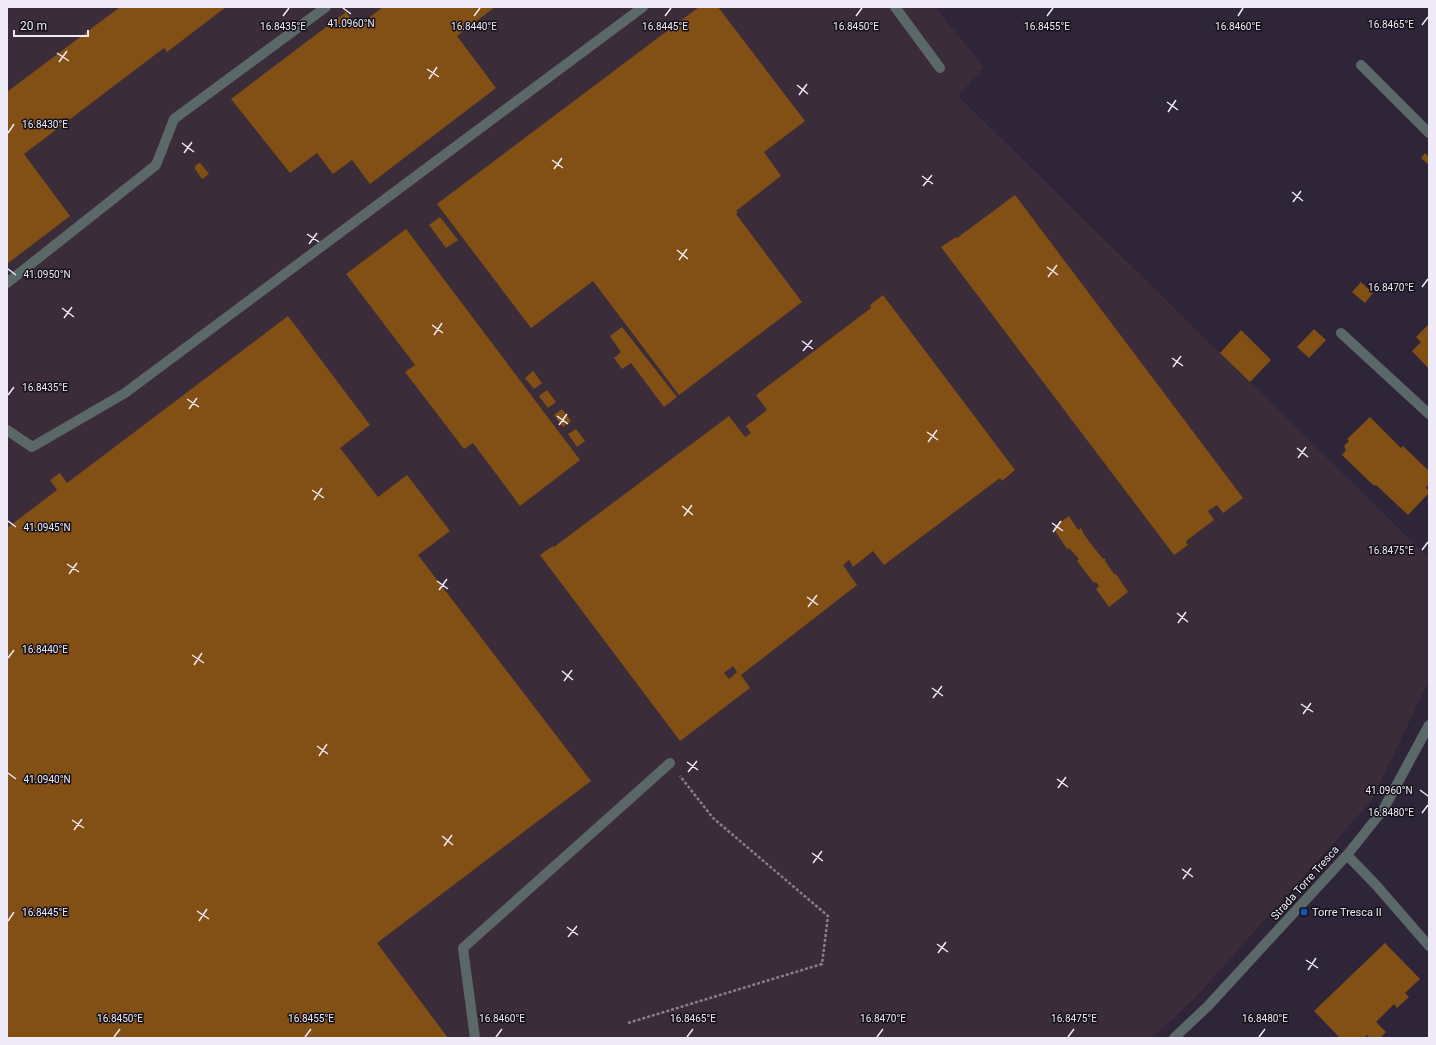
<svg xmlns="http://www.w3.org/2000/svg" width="1436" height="1045" font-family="Roboto,sans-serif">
<rect width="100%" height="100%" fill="#2e2539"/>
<path fill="#3b2c39" d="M 7,7 L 935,7 L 984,67 L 958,96 L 1429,558 L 1429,681 L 1371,801 L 1194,999 L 1152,1038 L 7,1038 Z"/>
<path fill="#824f14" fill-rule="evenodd" d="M 120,7 L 226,7 L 167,52 L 164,48 L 24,154 L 70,216 L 7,264 L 7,92 Z
M 383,7 L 495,7 L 457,36 L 496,88 L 370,184 L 352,160 L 333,174 L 317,153 L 290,173 L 231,99 L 346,12 L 357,27 Z
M 699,7 L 718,7 L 805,121 L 764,152 L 781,176 L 736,211 L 738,213 L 736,214 L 802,302 L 679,395 L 593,281 L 531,328 L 437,204 Z
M 1425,153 L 1429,157 L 1429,165 L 1421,158 Z
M 199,163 L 200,163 L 209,174 L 202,179 L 195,169 L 195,166 Z
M 1015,195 L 1243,498 L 1223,513 L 1217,505 L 1208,511 L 1214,520 L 1186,541 L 1187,542 L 1186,543 L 1188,545 L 1174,555 L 941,247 L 956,237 L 957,238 Z
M 440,217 L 458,240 L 446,248 L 429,225 Z
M 406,229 L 580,460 L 520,506 L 473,443 L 464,449 L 405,372 L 415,365 L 346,274 Z
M 1361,282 L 1373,293 L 1365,303 L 1352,292 Z
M 883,295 L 1015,470 L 1002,481 L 1000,478 L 884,565 L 873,551 L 853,567 L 849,560 L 843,565 L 857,585 L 741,675 L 750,688 L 680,741 L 540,555 L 553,546 L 554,547 L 729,416 L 745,437 L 751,433 L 746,426 L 767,410 L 756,395 L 871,308 L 870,305 ZM 733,666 L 737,672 L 729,679 L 724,673 Z
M 288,316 L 370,425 L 340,448 L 378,497 L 407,475 L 450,531 L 418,555 L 591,781 L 377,943 L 448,1038 L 7,1038 L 7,528 L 57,490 L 50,480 L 60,473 L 67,483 Z
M 1429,324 L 1429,369 L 1412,351 L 1421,342 L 1416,337 Z
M 622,327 L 677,397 L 664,407 L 631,363 L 622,369 L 614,358 L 621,352 L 610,336 Z
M 1314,329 L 1326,340 L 1309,358 L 1297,347 Z
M 1241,330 L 1271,360 L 1250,382 L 1220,353 Z
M 533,371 L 542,383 L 534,389 L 525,378 Z
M 547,390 L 556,402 L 548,408 L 539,396 Z
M 562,409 L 571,421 L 563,427 L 554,415 Z
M 1370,417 L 1401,448 L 1403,446 L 1429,471 L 1429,484 L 1426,488 L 1429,491 L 1429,493 L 1408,515 L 1376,485 L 1375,486 L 1371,483 L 1342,455 L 1346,450 L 1344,446 L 1349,441 L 1347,439 Z
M 576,429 L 585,441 L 577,447 L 568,434 Z
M 1069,516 L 1078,530 L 1081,528 L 1085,536 L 1095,549 L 1103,559 L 1104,558 L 1106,560 L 1105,561 L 1114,574 L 1116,574 L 1128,592 L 1109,607 L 1096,589 L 1099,586 L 1096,582 L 1094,583 L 1077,561 L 1079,559 L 1069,548 L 1067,549 L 1053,528 Z
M 1385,943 L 1420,979 L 1405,993 L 1409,997 L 1397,1008 L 1394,1004 L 1376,1022 L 1386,1032 L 1380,1038 L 1370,1038 L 1367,1035 L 1365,1038 L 1340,1038 L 1314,1011 Z"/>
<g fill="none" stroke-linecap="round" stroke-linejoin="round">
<path stroke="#867f8f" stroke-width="2.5" stroke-dasharray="3 2" stroke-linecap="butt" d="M 628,1023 L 822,964 L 828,916 L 713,818 L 680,776"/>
<path stroke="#5b6868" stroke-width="10" d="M 895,7 L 940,68
M 1361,65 L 1429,133
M 7,283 L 156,165 L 174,119 L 326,7
M 1341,333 L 1429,414
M 7,430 L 32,447 L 125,393 L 643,7
M 1347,855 L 1376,885 L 1429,946
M 475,1038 L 463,948 L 670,763
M 1174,1038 L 1208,1006 L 1347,855 L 1383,810 L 1429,725"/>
</g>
<path fill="none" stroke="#efeaf7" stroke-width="1.5" d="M 343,8 L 351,14M 283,16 L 289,8M 474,16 L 480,8M 665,16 L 671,8M 856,16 L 862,8M 1047,16 L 1053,8M 1238,16 L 1243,8M 1422,25 L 1428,17M 57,53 L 69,61M 59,62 L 67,51M 427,69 L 439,77M 429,79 L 437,67M 797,85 L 808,94M 799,95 L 807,84M 1167,102 L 1178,110M 1168,112 L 1176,100M 8,133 L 14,124M 182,143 L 194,152M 184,153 L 192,142M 552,160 L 563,168M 554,169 L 562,158M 922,176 L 933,184M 923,186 L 932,175M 1292,192 L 1303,201M 1293,202 L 1301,191M 307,234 L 319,242M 309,244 L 317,233M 677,250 L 688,259M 679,260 L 687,249M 1047,267 L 1058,275M 8,269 L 16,275M 1048,277 L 1057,265M 1422,287 L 1428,279M 62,308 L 74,317M 64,318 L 72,307M 432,325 L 443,333M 434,335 L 442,323M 802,341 L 813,349M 803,351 L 812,340M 1172,358 L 1183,366M 1173,367 L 1181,356M 8,395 L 14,387M 187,399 L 199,407M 189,409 L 197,398M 557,416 L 568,424M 559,425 L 567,414M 927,432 L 938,440M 928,442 L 937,430M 1297,448 L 1308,457M 1298,458 L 1306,447M 312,490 L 324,498M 314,500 L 322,488M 682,506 L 693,515M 684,516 L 692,505M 8,521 L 16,527M 1052,523 L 1063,531M 1053,532 L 1061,521M 1422,550 L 1428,542M 67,564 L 79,572M 69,574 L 77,563M 437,581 L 448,589M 439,590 L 447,579M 807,597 L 818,605M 808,607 L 817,595M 1177,613 L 1188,622M 1178,623 L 1186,612M 192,655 L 204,663M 8,658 L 14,650M 194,665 L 202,653M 562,671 L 573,680M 564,681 L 572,670M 932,688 L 943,696M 933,698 L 942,686M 1301,704 L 1313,712M 1303,714 L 1311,703M 317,746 L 328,754M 319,756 L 327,744M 687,762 L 698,770M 688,772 L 697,761M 8,773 L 16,779M 1057,779 L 1068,787M 1058,788 L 1066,777M 1420,790 L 1428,796M 1422,813 L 1428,805M 72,820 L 84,828M 74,830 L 82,819M 442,836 L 453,845M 444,846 L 452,835M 812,853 L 823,861M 813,863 L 822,851M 1182,869 L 1193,877M 1183,879 L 1191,868M 197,911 L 209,919M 8,921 L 14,912M 199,921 L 207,909M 567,927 L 578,935M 568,937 L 577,926M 937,944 L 948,952M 938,953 L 946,942M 1306,960 L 1318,968M 1308,970 L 1316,958M 114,1037 L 120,1029M 305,1037 L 311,1029M 496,1037 L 502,1029M 687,1037 L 693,1029M 877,1037 L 883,1029M 1068,1037 L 1074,1029M 1259,1037 L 1265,1029"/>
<rect fill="#1a4fb4" stroke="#141119" stroke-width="1.5" x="1300" y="908" width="8" height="8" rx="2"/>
<g text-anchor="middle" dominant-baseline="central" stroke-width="3" stroke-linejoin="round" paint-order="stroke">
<g font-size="11" fill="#efeaf7" stroke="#141119">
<text transform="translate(1305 883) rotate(-48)">Strada Torre Tresca</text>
</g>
<g font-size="11" fill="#efeaf7" stroke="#141119" text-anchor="start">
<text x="1312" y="912">Torre Tresca II</text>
</g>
</g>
<g font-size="10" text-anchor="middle" fill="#efeaf7" stroke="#141119" stroke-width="3" stroke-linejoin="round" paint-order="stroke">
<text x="351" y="27">41.0960°N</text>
<text x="1391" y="28">16.8465°E</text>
<text x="283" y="30">16.8435°E</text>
<text x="474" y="30">16.8440°E</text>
<text x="665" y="30">16.8445°E</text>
<text x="856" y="30">16.8450°E</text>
<text x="1047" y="30">16.8455°E</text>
<text x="1238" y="30">16.8460°E</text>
<text x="45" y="128">16.8430°E</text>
<text x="47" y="278">41.0950°N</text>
<text x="1391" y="291">16.8470°E</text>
<text x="45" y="391">16.8435°E</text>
<text x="47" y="531">41.0945°N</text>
<text x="1391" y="554">16.8475°E</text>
<text x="45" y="653">16.8440°E</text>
<text x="47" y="783">41.0940°N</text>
<text x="1389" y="794">41.0960°N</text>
<text x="1391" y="816">16.8480°E</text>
<text x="45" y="916">16.8445°E</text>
<text x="120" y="1022">16.8450°E</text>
<text x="311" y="1022">16.8455°E</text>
<text x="502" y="1022">16.8460°E</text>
<text x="693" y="1022">16.8465°E</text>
<text x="883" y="1022">16.8470°E</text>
<text x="1074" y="1022">16.8475°E</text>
<text x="1265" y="1022">16.8480°E</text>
</g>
<rect width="1436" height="1045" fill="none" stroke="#efeaf7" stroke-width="16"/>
<path d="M14 30v6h74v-6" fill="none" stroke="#efeaf7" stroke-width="2"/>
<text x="20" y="30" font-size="12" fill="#efeaf7" stroke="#141119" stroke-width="3" paint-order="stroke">20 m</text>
</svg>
